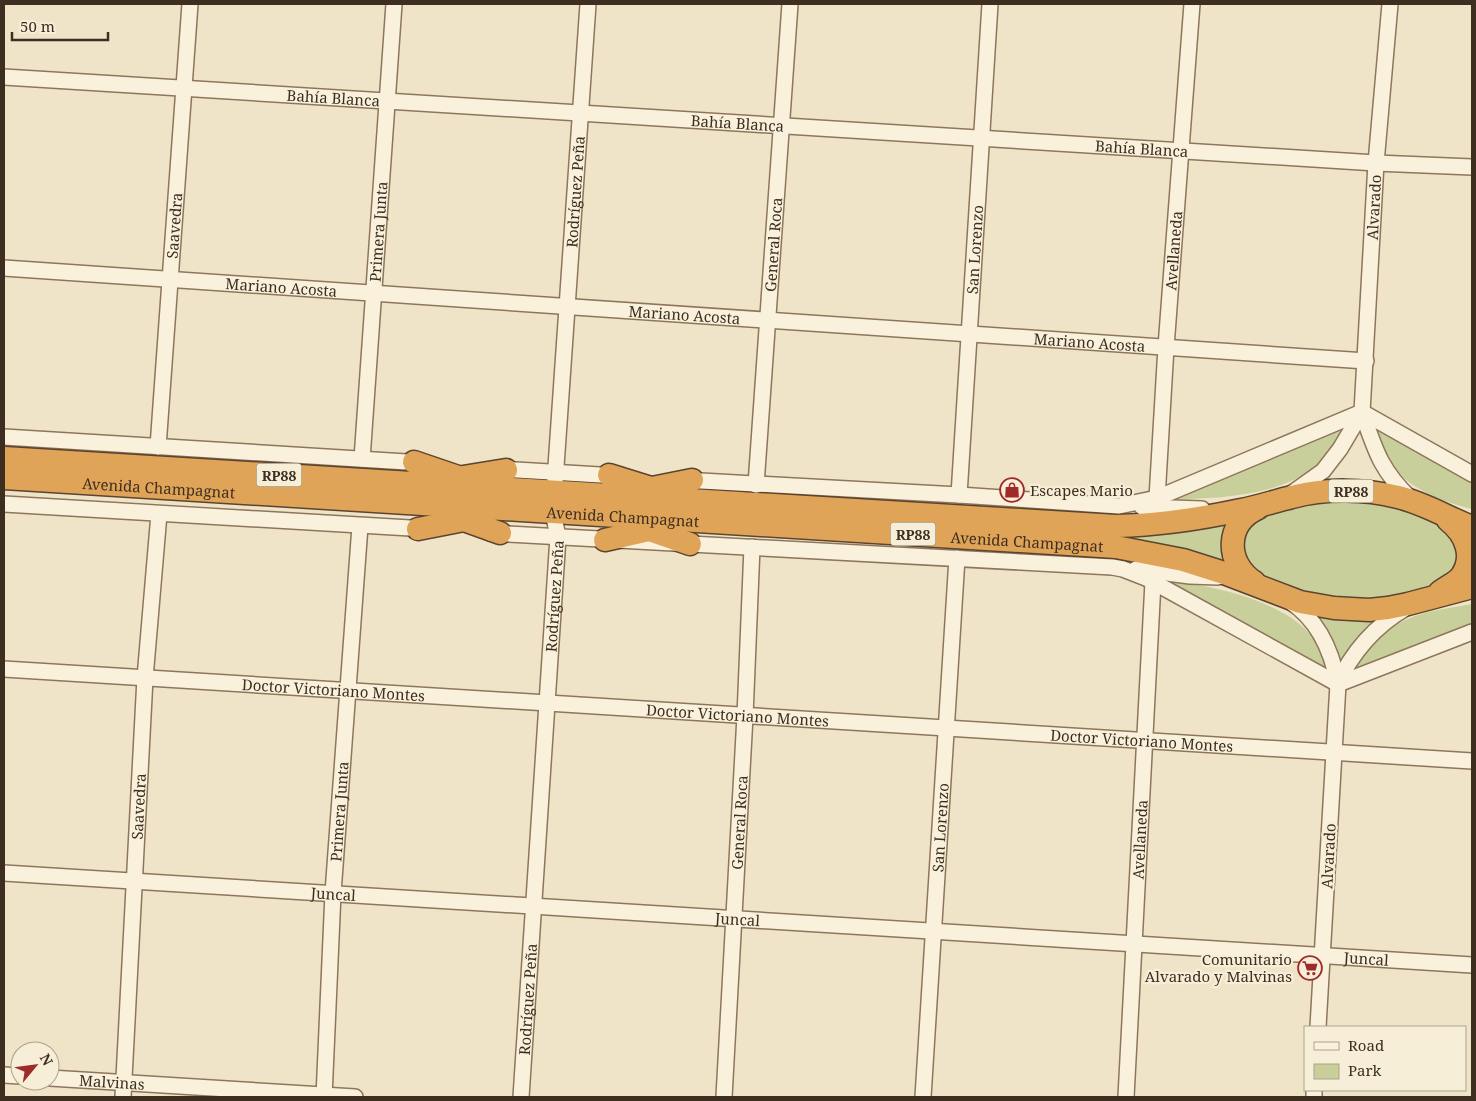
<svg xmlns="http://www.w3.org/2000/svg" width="1476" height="1101" font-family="'Noto Serif',serif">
<rect width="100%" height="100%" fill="#f0e4c8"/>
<path fill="#c9cf9b" d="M 1344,426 C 1341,434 1337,443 1332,450 C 1294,498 1221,498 1165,500 Z
M 1374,426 L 1472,482 L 1472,509 C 1440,501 1405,488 1387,458 C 1381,448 1378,437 1374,426 Z
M 564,500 L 1229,519 L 1226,565 Z
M 1326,500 C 1345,501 1366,500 1385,504 C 1413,510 1436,521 1458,540 L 1457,566 L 1442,581 L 1425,588 L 1405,594 L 1377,599 L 1334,600 L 1277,585 L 1253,570 L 1242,551 C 1242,545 1242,537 1245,532 C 1260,509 1301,506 1326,500 Z
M 1164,581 C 1206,583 1278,600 1307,631 C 1318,642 1323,657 1327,672 Z
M 1472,604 L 1472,624 L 1353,672 C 1358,658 1366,650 1376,640 C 1406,612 1434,611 1472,604 Z
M 1388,614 L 1340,673 L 1315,615 Z"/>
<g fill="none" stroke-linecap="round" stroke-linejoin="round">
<g stroke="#8d765c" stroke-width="18">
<g id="minor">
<path id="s1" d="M 4,77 L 1376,163 L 1472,167"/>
<path id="s2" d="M 4,268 L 1366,361"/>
<path d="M 1362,412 L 1472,474"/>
<path d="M 1362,412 C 1375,450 1381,471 1411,499"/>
<path d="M 4,437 L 423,463"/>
<path id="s3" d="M 158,447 L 190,4"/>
<path id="s4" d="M 362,459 L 394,4"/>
<path d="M 498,469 L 617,476"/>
<path d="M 683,480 L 959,495 L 1119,506 L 1157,498 L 1362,412"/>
<path id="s5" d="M 555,481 L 588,4"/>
<path id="s6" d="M 756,485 L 790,4"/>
<path id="s7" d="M 1292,493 L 1323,471 L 1340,449 L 1362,412 L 1376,163 L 1390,4"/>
<path id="s8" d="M 959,495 L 990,4"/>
<path id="s9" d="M 1157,498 L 1166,347 L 1192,4"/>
<path d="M 4,504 L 427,529"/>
<path d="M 1142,507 L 1202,509"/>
<path d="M 490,533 L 1112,567 L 1123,569 L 1146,578 L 1338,684"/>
<path d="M 1136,569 L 1190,576 L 1218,577"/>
<path d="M 1289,601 C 1319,620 1332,652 1338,684 L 1318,1027"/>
<path id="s10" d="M 4,669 L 1472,761"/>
<path d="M 1338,684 L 1472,632"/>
<path d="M 1338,684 C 1351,653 1376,625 1406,608"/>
<path id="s11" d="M 4,873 L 1472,965"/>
<path d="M 4,1075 L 20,1076"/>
<path id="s12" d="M 50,1078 L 355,1097"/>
<path id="s13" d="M 123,1097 L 145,678 L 159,514"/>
<path id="s14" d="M 324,1097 L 333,893 L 360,526"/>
<path id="s15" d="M 521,1097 L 558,537 L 553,512 L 554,504"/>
<path id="s16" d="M 724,1097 L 745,716 L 752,547"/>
<path id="s17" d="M 923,1097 L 957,558"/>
<path id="s18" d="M 1126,1097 L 1153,582"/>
<path d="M 1314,1097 L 1314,1090"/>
</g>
</g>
<g stroke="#5b4430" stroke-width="25">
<g id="highway">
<path d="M 4,458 L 1116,526 C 1158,525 1199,519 1241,510 C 1258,507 1275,501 1292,497 C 1326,488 1365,489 1398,497 C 1424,503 1448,518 1472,527"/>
<path d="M 414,462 L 461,478"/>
<path d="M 609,475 L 654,489"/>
<path d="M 463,477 L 506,470"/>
<path id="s19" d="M 4,478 L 1116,547 L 1183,560 L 1224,573 L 1300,602 L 1334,608 L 1369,610 L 1388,608 L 1408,604 L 1472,587"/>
<path d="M 647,489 L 692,480"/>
<path d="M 461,519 L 500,533"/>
<path d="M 644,528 L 690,544"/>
<path d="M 418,529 L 464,520 L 486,514"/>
<path d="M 605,540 L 662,527"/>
<path d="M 1254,582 C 1225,563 1225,523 1258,508"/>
<path d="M 1440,592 C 1447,587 1455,583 1460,578 C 1476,558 1466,534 1448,520"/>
</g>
</g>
<use href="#minor" stroke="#faf1dc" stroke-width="15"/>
<use href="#highway" stroke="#e0a458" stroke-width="22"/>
</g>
<defs>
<g id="shop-ring" transform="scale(1.25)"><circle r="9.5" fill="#f7eed8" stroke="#9e2a2b" stroke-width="1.5"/><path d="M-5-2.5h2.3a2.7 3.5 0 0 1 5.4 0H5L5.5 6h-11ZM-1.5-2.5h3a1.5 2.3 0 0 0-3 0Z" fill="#9e2a2b"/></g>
<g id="supermarket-ring" transform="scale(1.25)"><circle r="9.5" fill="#f7eed8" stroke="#9e2a2b" stroke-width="1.5"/><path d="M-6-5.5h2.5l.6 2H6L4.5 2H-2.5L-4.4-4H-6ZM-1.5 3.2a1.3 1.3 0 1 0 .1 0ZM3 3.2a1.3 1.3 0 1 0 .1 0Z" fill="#9e2a2b"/></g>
</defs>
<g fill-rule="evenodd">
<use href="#shop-ring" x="1012" y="490"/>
<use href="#supermarket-ring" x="1310" y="968"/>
</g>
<g text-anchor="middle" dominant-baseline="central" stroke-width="4.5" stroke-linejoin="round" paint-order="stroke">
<g fill="#f7eed8" stroke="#756857" stroke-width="1">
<rect x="256.5" y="463.5" width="45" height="23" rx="4"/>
<rect x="1328.5" y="479.5" width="45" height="23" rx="4"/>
<rect x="890.5" y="522.5" width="45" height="23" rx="4"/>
</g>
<g font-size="14" font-weight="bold" fill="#3d2e20">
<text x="279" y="475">RP88</text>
<text x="1351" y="491">RP88</text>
<text x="913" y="534">RP88</text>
</g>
<g font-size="15" fill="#3d2e20" stroke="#f7eed8">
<text stroke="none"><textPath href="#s1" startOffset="330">Bahía Blanca</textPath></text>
<text stroke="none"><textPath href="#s1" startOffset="735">Bahía Blanca</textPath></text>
<text stroke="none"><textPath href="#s1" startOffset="1140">Bahía Blanca</textPath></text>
<text stroke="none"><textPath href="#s5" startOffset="290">Rodríguez Peña</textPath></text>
<text stroke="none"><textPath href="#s7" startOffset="314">Alvarado</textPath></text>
<text stroke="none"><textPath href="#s3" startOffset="222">Saavedra</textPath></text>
<text stroke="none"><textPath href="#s4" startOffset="228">Primera Junta</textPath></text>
<text stroke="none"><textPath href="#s6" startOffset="241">General Roca</textPath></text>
<text stroke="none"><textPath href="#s8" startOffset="246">San Lorenzo</textPath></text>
<text stroke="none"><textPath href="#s9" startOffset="248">Avellaneda</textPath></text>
<text stroke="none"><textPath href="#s2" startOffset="278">Mariano Acosta</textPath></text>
<text stroke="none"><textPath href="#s2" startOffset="682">Mariano Acosta</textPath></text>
<text stroke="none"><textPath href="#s2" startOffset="1088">Mariano Acosta</textPath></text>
<text stroke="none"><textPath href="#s19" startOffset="155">Avenida Champagnat</textPath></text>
<text stroke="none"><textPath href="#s19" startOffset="620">Avenida Champagnat</textPath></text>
<text stroke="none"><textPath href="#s19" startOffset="1025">Avenida Champagnat</textPath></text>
<text stroke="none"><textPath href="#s15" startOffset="502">Rodríguez Peña</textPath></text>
<text stroke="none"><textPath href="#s10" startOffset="330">Doctor Victoriano Montes</textPath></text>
<text stroke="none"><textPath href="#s10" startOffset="735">Doctor Victoriano Montes</textPath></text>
<text stroke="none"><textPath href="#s10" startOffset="1140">Doctor Victoriano Montes</textPath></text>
<text stroke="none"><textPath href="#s13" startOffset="291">Saavedra</textPath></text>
<text stroke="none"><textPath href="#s14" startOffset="286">Primera Junta</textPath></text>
<text stroke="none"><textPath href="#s16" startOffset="275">General Roca</textPath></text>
<text stroke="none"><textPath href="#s17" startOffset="270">San Lorenzo</textPath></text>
<text stroke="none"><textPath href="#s18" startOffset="258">Avellaneda</textPath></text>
<text transform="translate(1328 856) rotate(-87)">Alvarado</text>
<text stroke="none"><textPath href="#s11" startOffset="330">Juncal</textPath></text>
<text stroke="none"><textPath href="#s11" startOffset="735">Juncal</textPath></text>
<text stroke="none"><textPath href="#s11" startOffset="1365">Juncal</textPath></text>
<text stroke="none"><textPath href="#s15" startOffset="98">Rodríguez Peña</textPath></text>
<text stroke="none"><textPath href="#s12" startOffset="62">Malvinas</textPath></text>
</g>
<g font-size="15" fill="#3d2e20" stroke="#f7eed8" text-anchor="start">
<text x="1030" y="490">Escapes Mario</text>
<text x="1292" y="959" text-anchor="end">Comunitario<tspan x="1292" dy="17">Alvarado y Malvinas</tspan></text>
</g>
</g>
<rect width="1476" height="1101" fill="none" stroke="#3d2e20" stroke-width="10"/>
<rect x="1304" y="1026" width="162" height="65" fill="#f7eed8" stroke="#ada18e"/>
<rect x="1314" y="1042" width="25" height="8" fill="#faf1dc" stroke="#ada18e"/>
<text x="1348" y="1051" font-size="15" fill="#3d2e20">Road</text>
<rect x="1314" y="1064" width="25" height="15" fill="#c9cf9b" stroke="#ada18e"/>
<text x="1348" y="1076" font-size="15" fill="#3d2e20">Park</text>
<g transform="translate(35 1066) rotate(61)"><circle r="24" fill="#f7eed8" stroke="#ada18e"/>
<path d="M0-4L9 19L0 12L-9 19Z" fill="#9e2a2b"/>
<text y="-8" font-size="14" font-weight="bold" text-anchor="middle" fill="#3d2e20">N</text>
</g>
<path d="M12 32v8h96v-8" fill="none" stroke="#3d2e20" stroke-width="2.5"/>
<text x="20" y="32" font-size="15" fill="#3d2e20" stroke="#f7eed8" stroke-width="4" paint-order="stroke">50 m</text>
</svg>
